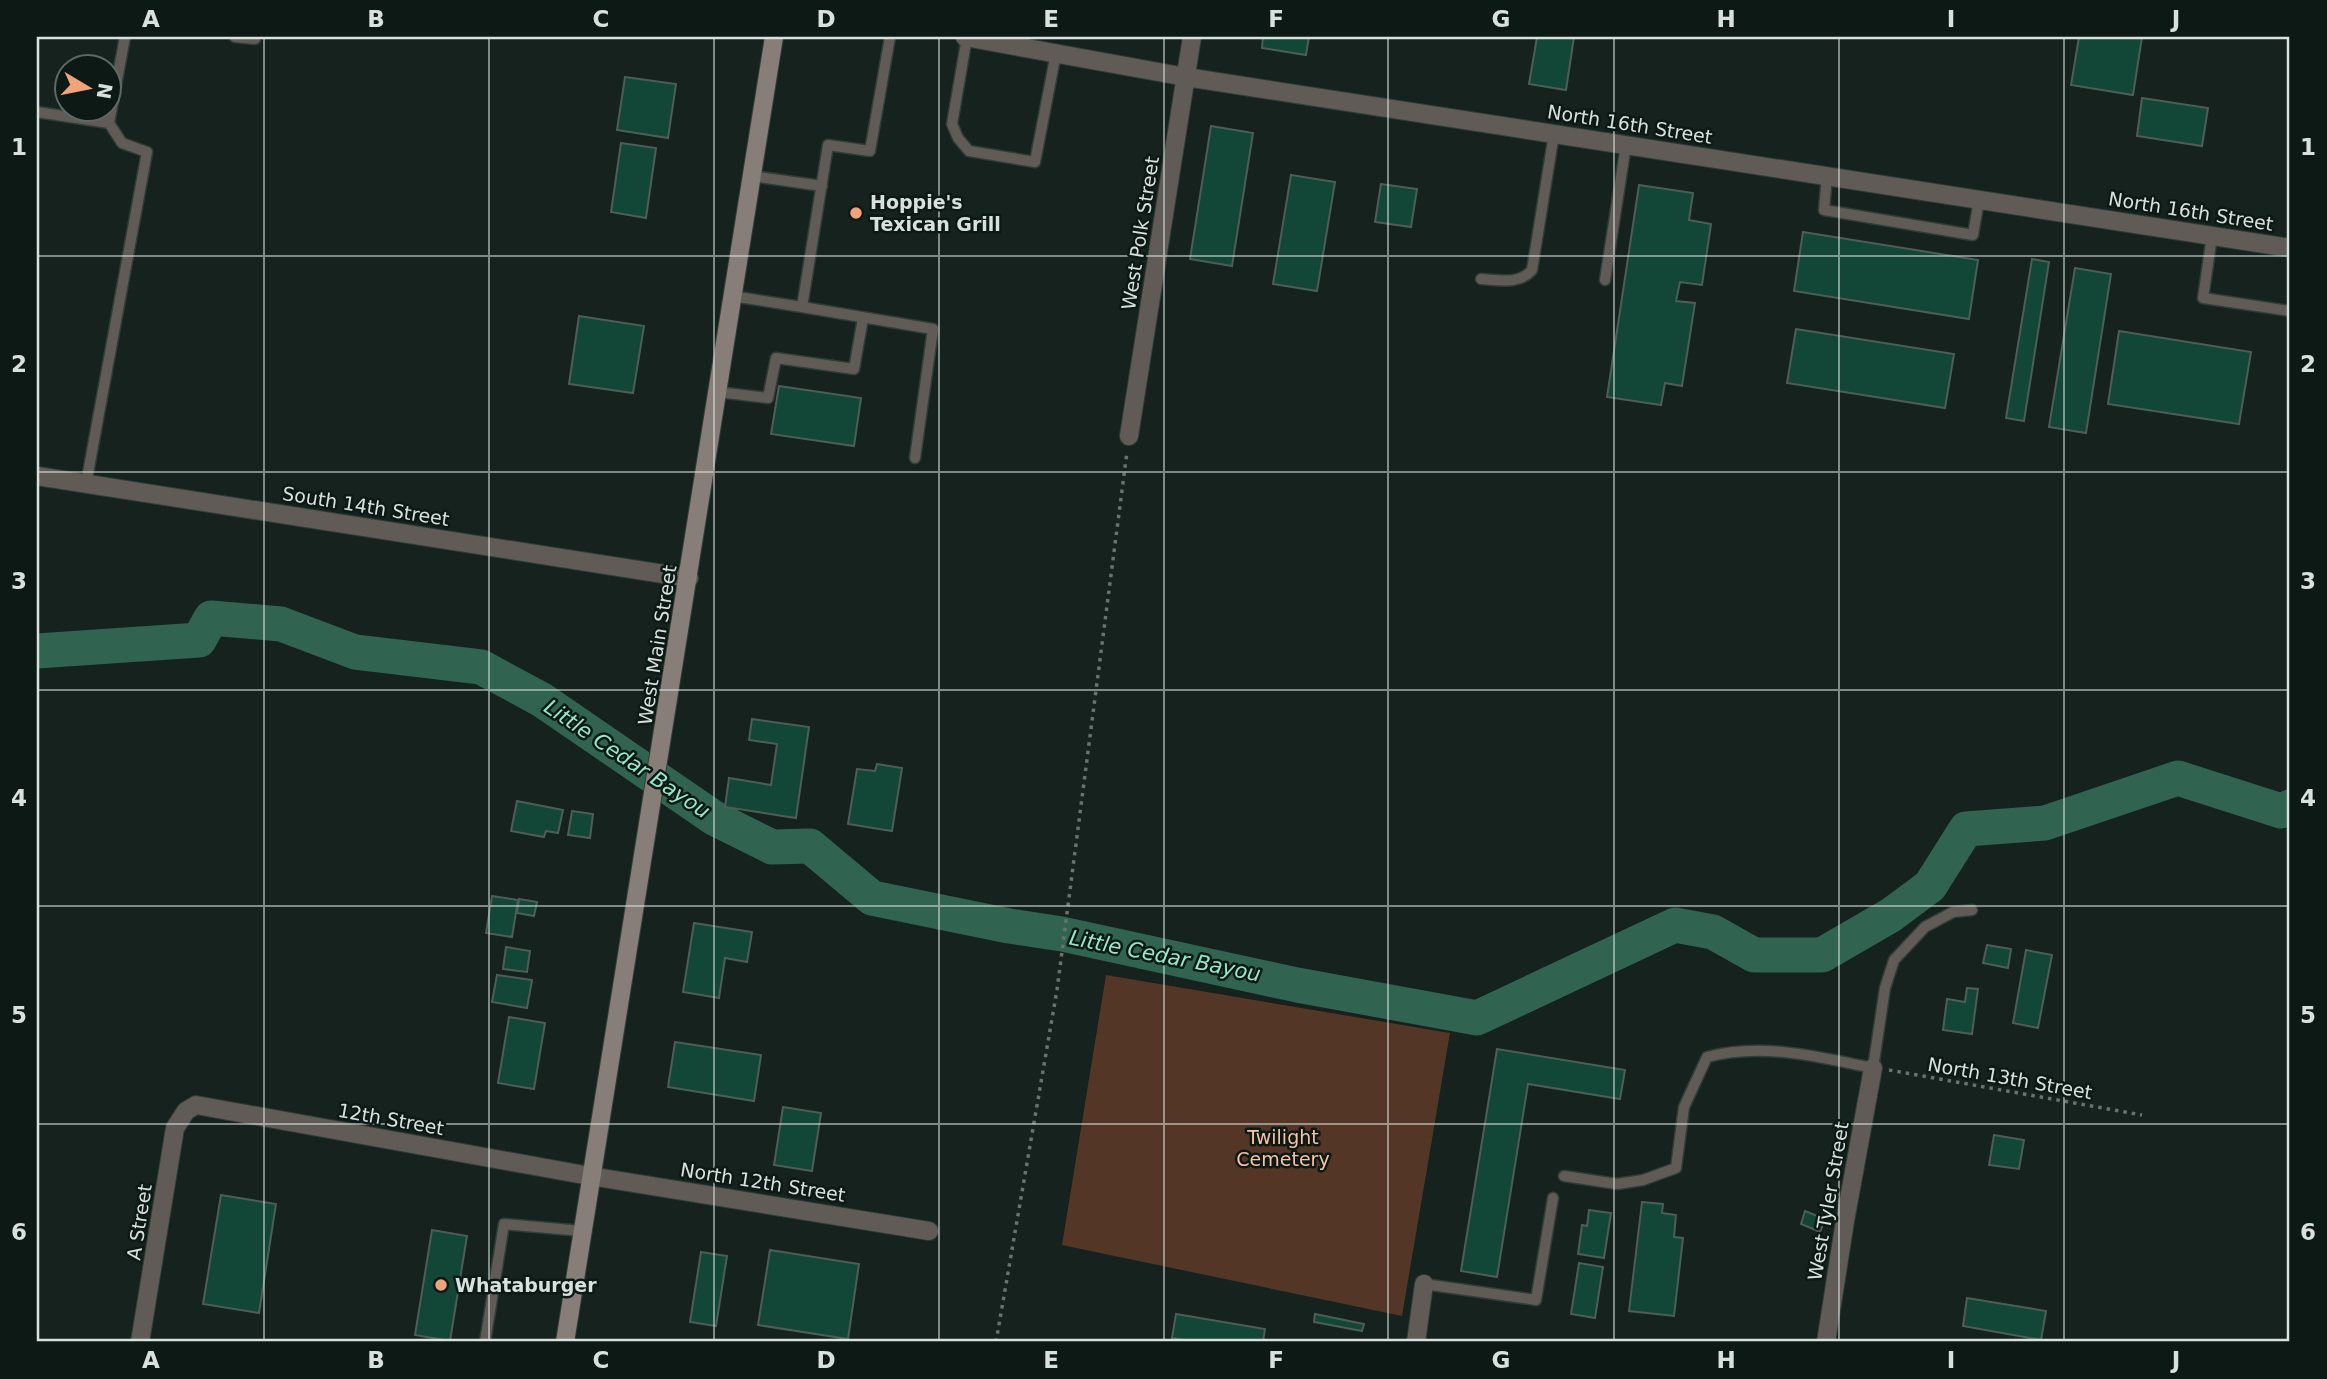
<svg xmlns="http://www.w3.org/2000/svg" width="2327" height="1379" font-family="'DejaVu Sans',sans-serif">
<rect width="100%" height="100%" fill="#15221d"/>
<path fill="#543627" d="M 1106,975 L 1450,1033 L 1402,1316 L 1062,1245 Z"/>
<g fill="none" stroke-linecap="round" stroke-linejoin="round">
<path stroke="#316351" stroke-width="35" d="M 37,651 L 199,640 L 211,618 L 281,624 L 355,652 L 481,667 L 542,700 L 714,818 L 772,847 L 810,846 L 872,898 L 1009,926 L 1062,934 L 1297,985 L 1477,1018 L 1675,925 L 1713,932 L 1754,955 L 1822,955 L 1891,915 L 1930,886 L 1966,829 L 2045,823 L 2178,778 L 2281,811 L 2290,807"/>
</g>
<path fill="#124636" stroke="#4e5d57" stroke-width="2" d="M 1263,37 L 1309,37 L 1306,55 L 1262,48 Z
M 1537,37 L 1574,37 L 1566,90 L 1529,84 Z
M 2079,37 L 2142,37 L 2133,95 L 2071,85 Z
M 625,77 L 676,84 L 668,138 L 617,130 Z
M 2142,98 L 2208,108 L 2202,146 L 2137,136 Z
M 1211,126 L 1253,133 L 1232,266 L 1190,259 Z
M 621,143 L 656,148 L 646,218 L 611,212 Z
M 1291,175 L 1335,182 L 1317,291 L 1273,284 Z
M 1381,184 L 1417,189 L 1411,227 L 1375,222 Z
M 1639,185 L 1693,193 L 1689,220 L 1711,224 L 1702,285 L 1680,282 L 1676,301 L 1695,303 L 1682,386 L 1665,383 L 1661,405 L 1607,397 Z
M 1803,232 L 1978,260 L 1969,319 L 1794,291 Z
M 2032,259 L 2049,262 L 2024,421 L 2006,418 Z
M 2075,268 L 2111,274 L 2086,433 L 2049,427 Z
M 579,316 L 644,326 L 633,393 L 569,384 Z
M 1796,329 L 1954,354 L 1945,408 L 1787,383 Z
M 2119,331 L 2251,352 L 2239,424 L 2108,404 Z
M 779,386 L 861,398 L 854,446 L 771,434 Z
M 752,719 L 809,727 L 796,818 L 725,807 L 729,778 L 771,785 L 777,744 L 749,740 Z
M 877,764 L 902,768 L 892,831 L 848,824 L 857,769 L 875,771 Z
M 517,801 L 563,810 L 558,833 L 546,831 L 544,837 L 511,831 Z
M 572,811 L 593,814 L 590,838 L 568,835 Z
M 492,896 L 518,900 L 512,937 L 486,933 Z
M 519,899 L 537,902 L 534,916 L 517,913 Z
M 694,923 L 752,932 L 747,962 L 725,958 L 719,998 L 683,992 Z
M 1987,945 L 2011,949 L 2008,968 L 1983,963 Z
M 506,947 L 530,951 L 527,972 L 503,969 Z
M 2026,950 L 2052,955 L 2038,1028 L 2013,1023 Z
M 497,975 L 532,980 L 527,1008 L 492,1002 Z
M 1967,988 L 1978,989 L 1972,1034 L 1943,1030 L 1947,999 L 1965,1002 Z
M 509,1017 L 545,1023 L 534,1089 L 498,1083 Z
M 675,1042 L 761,1055 L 754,1101 L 668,1087 Z
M 1497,1049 L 1625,1070 L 1620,1099 L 1528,1084 L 1497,1277 L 1461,1271 Z
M 783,1107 L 821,1113 L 812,1171 L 774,1165 Z
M 1994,1135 L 2024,1140 L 2019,1169 L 1989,1165 Z
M 221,1195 L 276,1204 L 259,1313 L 203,1304 Z
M 1642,1202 L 1663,1204 L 1662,1213 L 1676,1215 L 1674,1237 L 1683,1238 L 1674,1316 L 1629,1311 Z
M 1589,1210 L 1611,1213 L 1604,1258 L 1578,1254 L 1582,1225 L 1587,1226 Z
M 1805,1211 L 1825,1219 L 1820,1232 L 1801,1224 Z
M 432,1230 L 467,1236 L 450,1341 L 415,1335 Z
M 770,1250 L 859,1264 L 848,1339 L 758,1325 Z
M 701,1252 L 727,1256 L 716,1326 L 690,1322 Z
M 1579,1263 L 1603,1267 L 1595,1318 L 1571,1314 Z
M 1967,1298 L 2046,1311 L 2041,1340 L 1963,1326 Z
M 1176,1314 L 1265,1329 L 1263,1342 L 1198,1342 L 1172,1338 Z
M 1315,1314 L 1364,1324 L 1362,1331 L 1314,1322 Z"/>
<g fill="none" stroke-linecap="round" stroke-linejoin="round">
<g stroke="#303d38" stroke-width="13">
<path id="service" d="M 235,37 L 255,39 L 255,37
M 890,37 L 870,151 L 828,145 L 802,307 L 933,329 L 915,458
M 967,37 L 952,124 L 958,138 L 969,151 L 1035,162 L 1056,53
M 37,112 L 109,123 L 125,37
M 752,176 L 822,186
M 1827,176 L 1824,210 L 1973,235 L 1979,200
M 2212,236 L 2203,298 L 2290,311
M 1481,279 C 1499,280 1519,285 1532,270 L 1554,134
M 1605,280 L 1626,145
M 732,296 L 802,307
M 718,392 L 768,398 L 776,358 L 854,369 L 863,318
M 86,484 L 147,152 L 122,143 L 109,123
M 1564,1176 L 1617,1184 L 1643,1180 L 1676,1168 L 1684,1107 L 1707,1057 C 1762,1042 1819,1057 1873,1068 L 1885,988 L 1894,960 L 1925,927 L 1953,912 L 1972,910
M 1424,1284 L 1536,1300 L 1553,1198
M 485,1342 L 504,1224 L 582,1231"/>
</g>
<g stroke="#303d38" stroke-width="20">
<path id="minor" d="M 965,37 L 1186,77 L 2290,248
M 1129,436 L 1192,37
M 37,476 L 689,578
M 140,1342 L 175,1128 L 186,1111 L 196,1105 L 590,1176 L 929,1231
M 1416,1342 L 1424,1284
M 1826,1342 L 1845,1221 L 1873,1068"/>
</g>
<g stroke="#303d38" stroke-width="20">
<path id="secondary" d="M 565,1342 L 774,37"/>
</g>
<path stroke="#68736e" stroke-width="3.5" stroke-dasharray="3.5 5" stroke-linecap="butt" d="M 1889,1070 L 2142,1115
M 996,1342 L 1057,990 L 1127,452"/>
<use href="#service" stroke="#615b58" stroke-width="10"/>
<use href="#minor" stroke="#615b58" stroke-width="18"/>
<use href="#secondary" stroke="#877d79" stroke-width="18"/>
</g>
<path fill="none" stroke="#d9e1de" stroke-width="2" stroke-opacity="0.55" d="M 264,37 L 264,1342M 489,37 L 489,1342M 714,37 L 714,1342M 939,37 L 939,1342M 1164,37 L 1164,1342M 1388,37 L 1388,1342M 1614,37 L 1614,1342M 1839,37 L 1839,1342M 2064,37 L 2064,1342M 37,256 L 2290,256M 37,472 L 2290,472M 37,690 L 2290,690M 37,906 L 2290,906M 37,1124 L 2290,1124"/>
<g fill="#f0a27a" stroke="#0c1914" stroke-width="2.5">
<circle cx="856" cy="213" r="7"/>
<circle cx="441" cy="1285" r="7"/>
</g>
<g text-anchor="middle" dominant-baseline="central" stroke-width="5" stroke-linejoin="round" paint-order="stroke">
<g font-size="19" fill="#d9e1de" stroke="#0c1914">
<text transform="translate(1630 124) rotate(9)">North 16th Street</text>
<text transform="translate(2191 211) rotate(9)">North 16th Street</text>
<text transform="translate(1140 233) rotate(-81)">West Polk Street</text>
<text transform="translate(366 506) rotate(9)">South 14th Street</text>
<text transform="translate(657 645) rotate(-81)">West Main Street</text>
<text transform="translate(2010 1078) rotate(10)">North 13th Street</text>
<text transform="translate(391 1119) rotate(10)">12th Street</text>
<text transform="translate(763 1182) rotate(9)">North 12th Street</text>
<text transform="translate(1828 1201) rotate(-80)">West Tyler Street</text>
<text transform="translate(139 1222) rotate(-81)">A Street</text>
</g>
<g font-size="19" font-weight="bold" fill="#d9e1de" stroke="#0c1914" text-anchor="start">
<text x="870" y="202">Hoppie's<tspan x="870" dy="22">Texican Grill</tspan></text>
<text x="455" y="1285">Whataburger</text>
</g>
<g font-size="19" fill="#f9c1a6" stroke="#0c1914">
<text x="1283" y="1137">Twilight<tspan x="1283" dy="22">Cemetery</tspan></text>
</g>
<g font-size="21" font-style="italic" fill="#96e8c9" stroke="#0c1914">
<text transform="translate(627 759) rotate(34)">Little Cedar Bayou</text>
<text transform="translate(1165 956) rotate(11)">Little Cedar Bayou</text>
</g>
</g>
<rect width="2327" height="1379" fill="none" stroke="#0c1914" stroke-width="77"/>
<g transform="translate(88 88) rotate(100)"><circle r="33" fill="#0c1914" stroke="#5e6965" stroke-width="2"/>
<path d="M0-5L12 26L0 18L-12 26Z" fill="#f0a27a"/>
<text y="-10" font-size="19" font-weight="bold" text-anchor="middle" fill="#d9e1de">N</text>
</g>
<rect x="38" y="38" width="2250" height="1302" fill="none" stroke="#d9e1de" stroke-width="2.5"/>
<g font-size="23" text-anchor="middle" font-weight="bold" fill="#d9e1de">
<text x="151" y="27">A</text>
<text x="376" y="27">B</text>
<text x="601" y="27">C</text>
<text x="826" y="27">D</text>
<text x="1051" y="27">E</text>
<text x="1276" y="27">F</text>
<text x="1501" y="27">G</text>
<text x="1726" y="27">H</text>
<text x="1951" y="27">I</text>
<text x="2176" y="27">J</text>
<text x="19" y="155">1</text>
<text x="2308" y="155">1</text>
<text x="19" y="372">2</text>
<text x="2308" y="372">2</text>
<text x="19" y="589">3</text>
<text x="2308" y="589">3</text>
<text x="19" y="806">4</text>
<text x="2308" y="806">4</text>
<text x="19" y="1023">5</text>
<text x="2308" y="1023">5</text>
<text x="19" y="1240">6</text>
<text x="2308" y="1240">6</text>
<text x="151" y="1368">A</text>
<text x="376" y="1368">B</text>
<text x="601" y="1368">C</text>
<text x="826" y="1368">D</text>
<text x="1051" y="1368">E</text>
<text x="1276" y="1368">F</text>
<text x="1501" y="1368">G</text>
<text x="1726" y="1368">H</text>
<text x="1951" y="1368">I</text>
<text x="2176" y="1368">J</text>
</g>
</svg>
